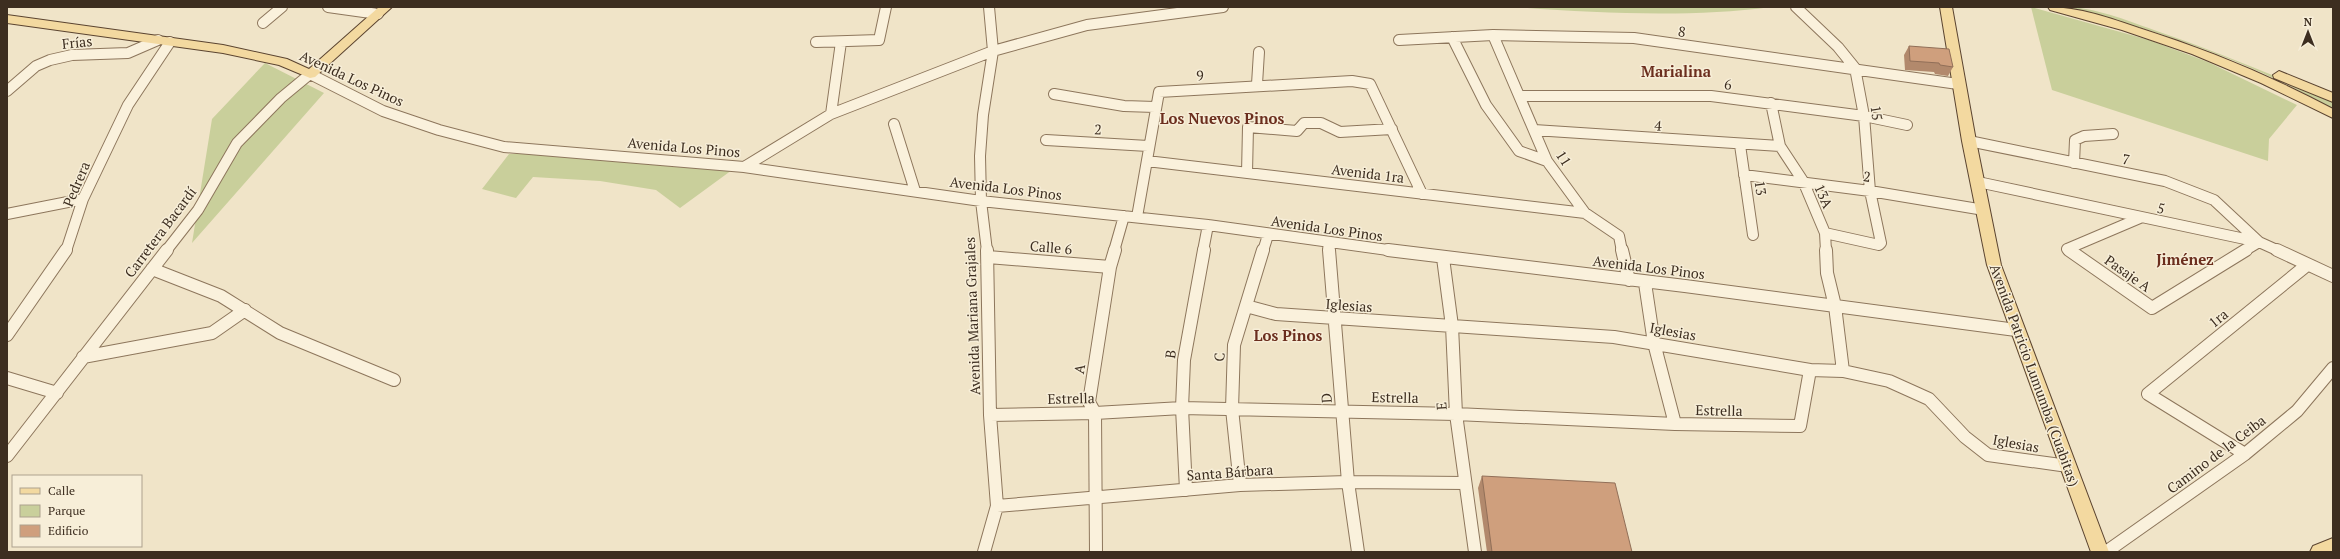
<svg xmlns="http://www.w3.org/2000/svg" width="2340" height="559" font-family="'PT Serif',serif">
<rect width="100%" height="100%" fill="#f0e4c8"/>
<path fill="#c9cf9b" d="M 1513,7 L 1771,7 C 1689,18 1596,13 1513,7 Z
M 2031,7 L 2149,40 L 2208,62 L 2297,105 L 2269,139 L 2268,161 L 2052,90 Z
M 2065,7 C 2094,7 2126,20 2154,30 C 2215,51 2274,75 2333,101 L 2333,109 C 2250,61 2157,30 2065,7 Z
M 265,63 L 324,93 L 192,243 L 212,119 Z
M 509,154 L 532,154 L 732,170 L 680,208 L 656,190 L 600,181 L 533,177 L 516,198 L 482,189 Z"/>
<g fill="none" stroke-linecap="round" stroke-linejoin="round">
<g stroke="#8d765c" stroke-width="12">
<path id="minor-far1" d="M 328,7 L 378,14
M 1796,7 L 1838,47 L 1855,68 L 1864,116 L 1870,191 L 1881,243 L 1879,245 L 1825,233
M 263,23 L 282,7
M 1493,35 L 1547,161 L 1585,213 L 1619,236 L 1622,251
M 1452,37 L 1486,105 L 1519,151 L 1547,161
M 1399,40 L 1493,35 L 1634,38 L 1958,84
M 816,42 L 879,40 L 886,7
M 1257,84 L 1259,52
M 7,91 L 36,66 L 50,60 L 72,55 L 128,53 L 158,40
M 1054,94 L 1124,106 L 1155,107
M 1521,96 L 1711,96 L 1864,116 L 1907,125
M 1771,103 L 1780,146 L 1803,181 L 1825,233 L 1826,251
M 831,114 L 841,42
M 894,124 L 915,191
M 1534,130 L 1780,146
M 1046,140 L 1148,146
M 1969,141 L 2165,181 L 2214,200 L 2259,242 L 2244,251
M 1740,145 L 1753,235
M 1147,161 L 1585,213
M 2074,163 L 2075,140 L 2084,136 L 2113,134
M 744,167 L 831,114 L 993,51 L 1087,25 L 1223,7
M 1247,173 L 1248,127 L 1297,131 L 1304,123 L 1321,123 L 1340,132 L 1392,129
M 1744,175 L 1870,191 L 1984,210
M 1978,182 L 2259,242 L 2279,251
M 7,214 L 83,199
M 1137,217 L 1159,92 L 1352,81 L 1370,84 L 1422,194
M 1328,243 L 1329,251
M 2067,249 L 2070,251
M 2067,249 L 2140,218
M 66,251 L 83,199 L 128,105 L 170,42
M 166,251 L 198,210 L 237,143 L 281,98 L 310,74 L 383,111 L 439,130 L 504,147 L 744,167 L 981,201 L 1208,225 L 1395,251
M 987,251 L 981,201 L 980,156 L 983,115 L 993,51 L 989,7
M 1114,251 L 1124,216
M 1203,251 L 1208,225
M 1263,251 L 1268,235"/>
</g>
<g stroke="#8d765c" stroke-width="14">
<path id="minor" d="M 1329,250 L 1348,482 L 1358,552
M 1388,250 L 1685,286 L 2016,330
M 1622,250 L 1629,280
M 1826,250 L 1827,273 L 1835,306 L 1843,371
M 2069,250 L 2152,308 L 2246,250
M 2277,250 L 2333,276
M 988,257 L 1110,267
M 1443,258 L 1452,326 L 1456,414 L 1475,552
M 152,269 L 221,296 L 280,333 L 394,380
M 1645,283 L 1654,343 L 1675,424
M 1246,306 L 1276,314 L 1614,337 L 1810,370 L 1843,371 L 1889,381 L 1929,399 L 1965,437 L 1988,455 L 2068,466
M 7,335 L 66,250
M 83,357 L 212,333 L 245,310
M 7,378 L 57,393
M 990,415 L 1095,413 L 1182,408 L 1456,414 L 1675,424 L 1800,426 L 1810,370
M 2245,454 L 2148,394 L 2307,265
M 7,456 L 167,250
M 1240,485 L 1232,409 L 1234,345 L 1263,250
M 1186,490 L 1182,408 L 1184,360 L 1204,250
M 997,506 L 1240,485 L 1348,482 L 1465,483
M 984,552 L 997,506 L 990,415 L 987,250
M 1096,552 L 1095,413 L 1089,402 L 1110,267 L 1115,250
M 2106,552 L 2245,454 L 2297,411 L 2333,368"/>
</g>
<g stroke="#5b4430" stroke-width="2">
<path id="major" d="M 379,7 L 392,7 L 315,77 L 310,78 L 279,65 L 223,53 L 7,23 L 7,15 L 223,45 L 287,59 L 309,69 Z
M 1940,7 L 1952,7 L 1976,141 L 2001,265 L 2109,552 L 2091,552 L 1987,265 L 1962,141 Z
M 2048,7 C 2079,7 2110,18 2139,28 C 2206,49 2271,76 2333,109 L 2333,118 L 2261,83 L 2192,54 L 2122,30 L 2050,10 Z
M 2279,71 L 2333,93 L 2333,102 L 2274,78 L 2273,75 Z
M 2333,538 L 2333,552 L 2310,552 L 2313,546 Z"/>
</g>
<use href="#minor-far1" stroke="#faf1dc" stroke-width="10"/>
<use href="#minor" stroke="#faf1dc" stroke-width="12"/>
<use href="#major" fill="#f3d9a0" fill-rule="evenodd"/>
</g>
<path fill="#b2896c" d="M 1909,46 L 1953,67 L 1948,76 L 1935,74 L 1934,72 L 1905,70 L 1904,55 Z
M 1482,476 L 1632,552 L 1487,552 L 1478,488 Z"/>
<path fill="#cf9f7d" stroke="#916f58" d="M 1909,46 L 1949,49 L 1953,67 L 1940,65 L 1939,63 L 1910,61 Z
M 1482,476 L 1615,483 L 1632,552 L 1492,552 Z"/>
<g text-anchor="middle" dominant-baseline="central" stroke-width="3" stroke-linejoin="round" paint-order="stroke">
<g font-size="14" fill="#3d2e20" stroke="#f7eed8">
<text transform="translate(1682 31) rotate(8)">8</text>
<text transform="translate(77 42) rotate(-6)">Frías</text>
<text transform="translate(1200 75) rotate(-3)">9</text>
<text transform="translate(352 78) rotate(25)">Avenida Los Pinos</text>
<text transform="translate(1728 84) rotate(6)">6</text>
<text transform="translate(1877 113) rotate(82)">15</text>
<text transform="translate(1658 125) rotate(4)">4</text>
<text transform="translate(1098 129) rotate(3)">2</text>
<text transform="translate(684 147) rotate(5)">Avenida Los Pinos</text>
<text transform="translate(1564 158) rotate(57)">11</text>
<text transform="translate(2126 159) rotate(12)">7</text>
<text transform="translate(1368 173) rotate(7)">Avenida 1ra</text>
<text transform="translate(1867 176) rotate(8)">2</text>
<text transform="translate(76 184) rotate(-67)">Pedrera</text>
<text transform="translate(1006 188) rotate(7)">Avenida Los Pinos</text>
<text transform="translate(1761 188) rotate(81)">13</text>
<text transform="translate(1824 196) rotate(66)">13A</text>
<text transform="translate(2161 208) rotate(12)">5</text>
<text transform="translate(1327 228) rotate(8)">Avenida Los Pinos</text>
<text transform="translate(160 232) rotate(-53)">Carretera Bacardí</text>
<text transform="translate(1051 247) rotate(5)">Calle 6</text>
<text transform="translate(1649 267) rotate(7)">Avenida Los Pinos</text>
<text transform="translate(2128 273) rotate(35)">Pasaje A</text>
<text transform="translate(1349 305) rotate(4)">Iglesias</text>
<text transform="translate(972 316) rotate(-92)">Avenida Mariana Grajales</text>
<text transform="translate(2218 318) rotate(-39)">1ra</text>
<text transform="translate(1673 331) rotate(10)">Iglesias</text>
<text transform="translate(1170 354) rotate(-83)">B</text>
<text transform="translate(1219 357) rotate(-88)">C</text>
<text transform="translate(1079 369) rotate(-81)">A</text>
<text transform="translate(2035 375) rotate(70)">Avenida Patricio Lumumba (Cuabitas)</text>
<text transform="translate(1395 397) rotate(1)">Estrella</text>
<text transform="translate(1071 398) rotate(-1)">Estrella</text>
<text transform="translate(1326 398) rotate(-93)">D</text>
<text transform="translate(1441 406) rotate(-94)">E</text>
<text transform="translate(1719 410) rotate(1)">Estrella</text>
<text transform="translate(2016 443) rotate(10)">Iglesias</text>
<text transform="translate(2216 454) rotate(-37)">Camino de la Ceiba</text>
<text transform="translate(1230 472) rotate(-4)">Santa Bárbara</text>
</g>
<g font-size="15" font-weight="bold" fill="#6b2e1e" stroke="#f7eed8">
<text x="1676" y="71">Marialina</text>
<text x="1222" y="118">Los Nuevos Pinos</text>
<text x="2185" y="259">Jiménez</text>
<text x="1288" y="335">Los Pinos</text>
</g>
</g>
<rect width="2340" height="559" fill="none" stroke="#3d2e20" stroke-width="16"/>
<rect x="12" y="475" width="130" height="72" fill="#f7eed8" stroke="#ada18e"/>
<rect x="20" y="488" width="20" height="6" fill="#f3d9a0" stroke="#ada18e"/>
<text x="48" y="495" font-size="12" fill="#3d2e20">Calle</text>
<rect x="20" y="505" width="20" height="12" fill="#c9cf9b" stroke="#ada18e"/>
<text x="48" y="515" font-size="12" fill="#3d2e20">Parque</text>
<rect x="20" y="525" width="20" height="12" fill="#cf9f7d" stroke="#ada18e"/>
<text x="48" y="535" font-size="12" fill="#3d2e20">Edificio</text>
<g transform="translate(2308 32)" stroke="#f7eed8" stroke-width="3" paint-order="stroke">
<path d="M0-3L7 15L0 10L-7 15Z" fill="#3d2e20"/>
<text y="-6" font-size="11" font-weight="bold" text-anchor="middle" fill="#3d2e20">N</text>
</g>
</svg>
